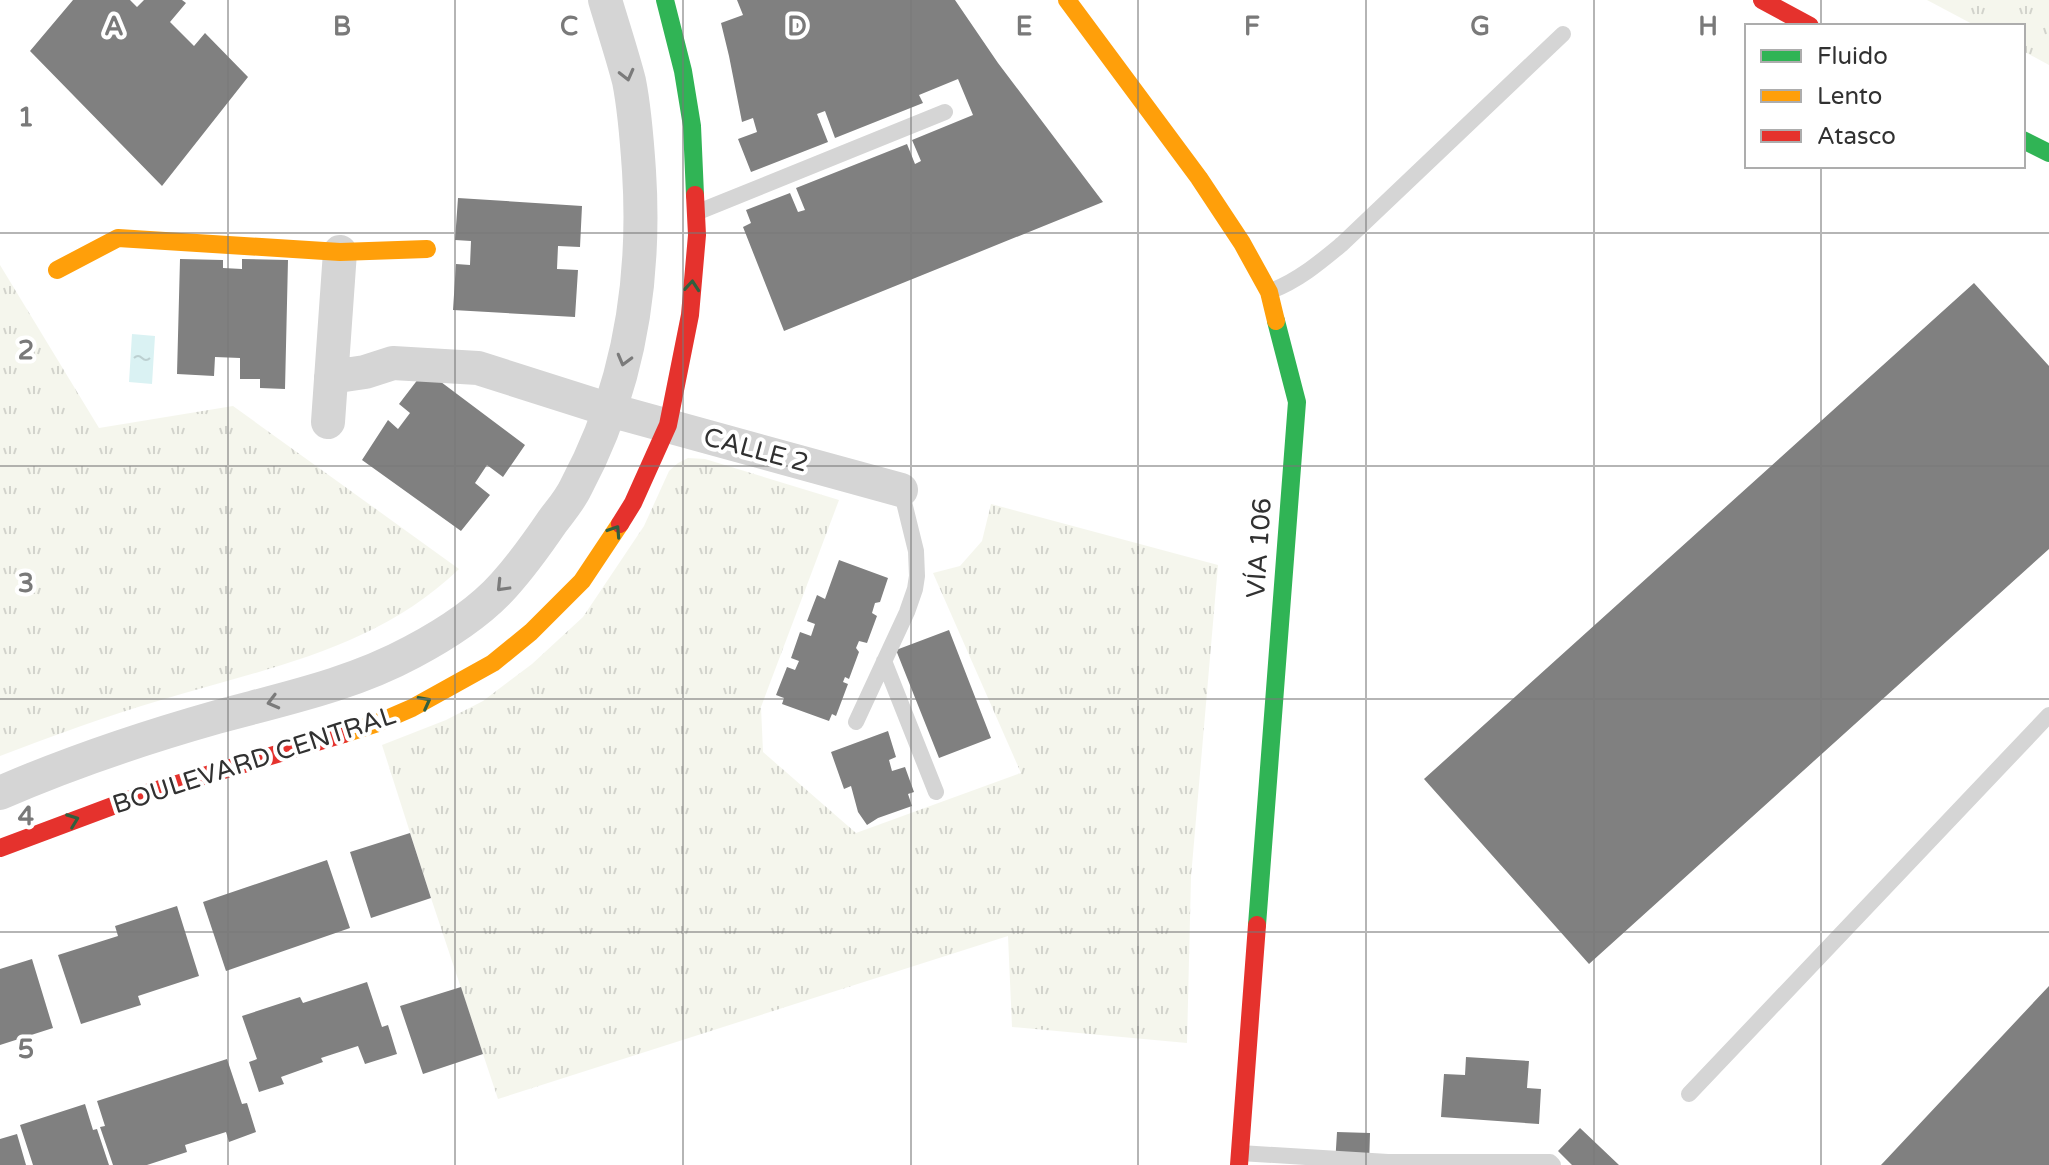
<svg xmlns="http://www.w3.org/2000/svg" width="2049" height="1165" font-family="'Varela Round',sans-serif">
<defs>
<pattern id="grass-tufts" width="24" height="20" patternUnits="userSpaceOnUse" patternTransform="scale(2)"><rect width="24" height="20" fill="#f5f6ed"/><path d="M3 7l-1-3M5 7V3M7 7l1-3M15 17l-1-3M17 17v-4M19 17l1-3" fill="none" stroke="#d2d3cc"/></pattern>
<pattern id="water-ripples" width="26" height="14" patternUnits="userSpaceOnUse" patternTransform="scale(2)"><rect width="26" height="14" fill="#daf2f3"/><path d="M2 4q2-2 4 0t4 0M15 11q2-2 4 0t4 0" fill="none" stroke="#bcd0d1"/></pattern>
</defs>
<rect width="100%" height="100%" fill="#fff"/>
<path fill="url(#grass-tufts)" d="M 1927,0 L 2049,0 L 2049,65 L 2023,51 L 2023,26 L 1976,26 Z
M 0,265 L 99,428 L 233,406 L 459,569 C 376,649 267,668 161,700 C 106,716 53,736 0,756 Z
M 688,458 L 705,459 L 839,500 L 761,707 L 763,752 L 856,833 L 1021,773 L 933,573 L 960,566 L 982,541 L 991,504 L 1218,565 L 1191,877 L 1187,1043 L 1012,1027 L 1008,936 L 498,1099 L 431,898 L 382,745 L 446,720 L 483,701 L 532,664 L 583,617 L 644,526 L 669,471 L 678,463 Z"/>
<path fill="url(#water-ripples)" d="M 132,334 L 155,336 L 152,384 L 129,382 Z"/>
<path fill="#808080" d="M 73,0 L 130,0 L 137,7 L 144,0 L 182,0 L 186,3 L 170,22 L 194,46 L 205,33 L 248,77 L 162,186 L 30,51 Z
M 737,0 L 955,0 L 998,63 L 1103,202 L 784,331 L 743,227 L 751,223 L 746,210 L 790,193 L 798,212 L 805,210 L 796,188 L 907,144 L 915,164 L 921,161 L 912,140 L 973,115 L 958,79 L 919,95 L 923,103 L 835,138 L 825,111 L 817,114 L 828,142 L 751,172 L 738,139 L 757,132 L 753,118 L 742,122 L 729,56 L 721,23 L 743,15 Z
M 458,198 L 582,206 L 580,247 L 558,246 L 557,269 L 578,270 L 575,317 L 453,310 L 456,264 L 470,265 L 471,241 L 455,240 Z
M 180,259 L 223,260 L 223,268 L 242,269 L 242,259 L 288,260 L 285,389 L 260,388 L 260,379 L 240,379 L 240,358 L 215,357 L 214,376 L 177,374 Z
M 1974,283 L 2049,366 L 2049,549 L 1589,964 L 1424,779 Z
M 425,370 L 525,445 L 503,477 L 487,465 L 475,483 L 490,495 L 461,531 L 362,460 L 388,420 L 398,429 L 410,413 L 399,404 Z
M 839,560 L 888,578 L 880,602 L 875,603 L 872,613 L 877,616 L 867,643 L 859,641 L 856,648 L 859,652 L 849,679 L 845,677 L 843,682 L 848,684 L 836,716 L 832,714 L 829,721 L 782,704 L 784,698 L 776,695 L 787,667 L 795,670 L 799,661 L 791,658 L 800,632 L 811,636 L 815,624 L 807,621 L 817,595 L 825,599 Z
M 949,630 L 991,738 L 939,758 L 896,650 Z
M 888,731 L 896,757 L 889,760 L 892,771 L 905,767 L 914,792 L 908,794 L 912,806 L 878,818 L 867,825 L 858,812 L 851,786 L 844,789 L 831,752 Z
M 410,833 L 431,898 L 371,918 L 350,852 Z
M 327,860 L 350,928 L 226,971 L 203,902 Z
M 177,906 L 199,976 L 138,996 L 141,1005 L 81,1024 L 58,955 L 118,936 L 115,926 Z
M 32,959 L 53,1028 L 0,1045 L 0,969 Z
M 367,982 L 382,1027 L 388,1025 L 397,1054 L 365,1064 L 358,1046 L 321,1058 L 323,1062 L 281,1077 L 284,1084 L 259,1092 L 249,1062 L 257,1059 L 242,1016 L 300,997 L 303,1003 Z
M 2049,986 L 2049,1165 L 1881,1165 Z
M 461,987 L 483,1054 L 423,1074 L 400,1006 Z
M 1466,1057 L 1529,1061 L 1527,1088 L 1541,1089 L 1539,1124 L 1441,1117 L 1444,1074 L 1465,1075 Z
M 227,1059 L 242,1104 L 247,1103 L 256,1132 L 229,1142 L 226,1132 L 185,1145 L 187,1152 L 147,1165 L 113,1165 L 100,1127 L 105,1126 L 97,1101 Z
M 85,1104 L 93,1130 L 97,1129 L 109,1165 L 33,1165 L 20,1125 Z
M 1580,1128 L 1619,1165 L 1572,1165 L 1558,1151 Z
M 1337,1132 L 1370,1133 L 1369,1165 L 1335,1165 Z
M 17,1134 L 26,1165 L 0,1165 L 0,1139 Z"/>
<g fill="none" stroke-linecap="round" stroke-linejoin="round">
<path stroke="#d5d5d5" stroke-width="16" d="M 698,212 L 945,112
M 1271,291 C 1299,280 1319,263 1342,244 L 1563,34
M 884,661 L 936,792
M 856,722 L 907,612 L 915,589 L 917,576 L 916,551 L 901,490
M 1689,1094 L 2049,715
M 1240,1153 L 1388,1162 L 1550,1162 L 1553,1165"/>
<path stroke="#d5d5d5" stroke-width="34" d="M 331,377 L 365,372 L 393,363 L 478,368 L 610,410 L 901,490
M 328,422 L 340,252
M 0,793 C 71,762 143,738 217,717 C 283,699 351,685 412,652 C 444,635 480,612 504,585 C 522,565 537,544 552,522 C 560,511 570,500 576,487 C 628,390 646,281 639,171 C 637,141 635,111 629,81 C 622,54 613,27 605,0"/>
<path stroke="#30b455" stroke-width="18" d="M 665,0 L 683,71 L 692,126 L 695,195
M 2023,140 L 2049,153
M 1257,925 L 1297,402 L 1276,321"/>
<path stroke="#ff9f0a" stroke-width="18" d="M 1067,0 L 1199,178 L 1242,243 L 1269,292 L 1276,321
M 57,270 L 118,238 L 340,252 L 427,249
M 344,734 L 375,724 L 412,708 L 493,663 L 531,632 L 582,581 L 620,524"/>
<path stroke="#e5322d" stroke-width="18" d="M 1762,0 L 1810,26
M 620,524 L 633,503 L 668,425 L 690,315 L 697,235 L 695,195
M 0,848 L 150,792 L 344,734
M 1239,1165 L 1257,925"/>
</g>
<defs><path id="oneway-chevron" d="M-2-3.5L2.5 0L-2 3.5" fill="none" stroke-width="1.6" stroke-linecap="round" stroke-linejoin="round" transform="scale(2)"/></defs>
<g stroke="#7b7b7b">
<use href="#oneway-chevron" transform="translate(627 75) rotate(76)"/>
<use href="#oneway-chevron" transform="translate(624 360) rotate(105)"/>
<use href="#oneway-chevron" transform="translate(502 586) rotate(134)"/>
<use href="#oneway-chevron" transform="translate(273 702) rotate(165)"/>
</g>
<g stroke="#315f3e">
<use href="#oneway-chevron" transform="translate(692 286) rotate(-85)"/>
<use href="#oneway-chevron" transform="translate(615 531) rotate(-57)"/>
<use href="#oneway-chevron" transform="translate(425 702) rotate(-28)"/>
<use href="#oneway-chevron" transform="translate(73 820) rotate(-21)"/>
</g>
<path fill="none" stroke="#797979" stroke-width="2" stroke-opacity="0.55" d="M 228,0 L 228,1165M 455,0 L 455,1165M 683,0 L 683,1165M 911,0 L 911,1165M 1138,0 L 1138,1165M 1366,0 L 1366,1165M 1594,0 L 1594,1165M 1821,0 L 1821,26M 1821,166 L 1821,1165M 0,233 L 2049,233M 0,466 L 2049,466M 0,699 L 2049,699M 0,932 L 2049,932"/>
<g text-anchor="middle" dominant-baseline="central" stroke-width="8" stroke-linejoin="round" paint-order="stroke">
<g font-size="26" fill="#313131" stroke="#fff">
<text transform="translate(756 450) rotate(15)">CALLE 2</text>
<text transform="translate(1259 548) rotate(-86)">VÍA 106</text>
<text transform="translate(254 760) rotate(-18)">BOULEVARD CENTRAL</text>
</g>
</g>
<g font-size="26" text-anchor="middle" font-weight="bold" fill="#797979" stroke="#fff" stroke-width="8" stroke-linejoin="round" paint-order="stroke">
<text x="114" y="35">A</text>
<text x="342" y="35">B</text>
<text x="569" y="35">C</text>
<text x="797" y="35">D</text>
<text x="1024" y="35">E</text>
<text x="1252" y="35">F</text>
<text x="1480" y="35">G</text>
<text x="1708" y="35">H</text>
<text x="26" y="126">1</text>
<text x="26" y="359">2</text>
<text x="26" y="592">3</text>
<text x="26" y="825">4</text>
<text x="26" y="1058">5</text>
</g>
<rect x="1745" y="24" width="280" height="144" fill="#ffffff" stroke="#adadad" stroke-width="2"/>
<rect x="1761" y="50" width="40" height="12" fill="#30b455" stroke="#adadad" stroke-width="2"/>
<text x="1817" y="64" font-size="24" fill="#313131">Fluido</text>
<rect x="1761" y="90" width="40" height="12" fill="#ff9f0a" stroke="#adadad" stroke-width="2"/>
<text x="1817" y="104" font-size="24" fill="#313131">Lento</text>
<rect x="1761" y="130" width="40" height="12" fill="#e5322d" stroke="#adadad" stroke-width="2"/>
<text x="1817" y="144" font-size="24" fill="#313131">Atasco</text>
</svg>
